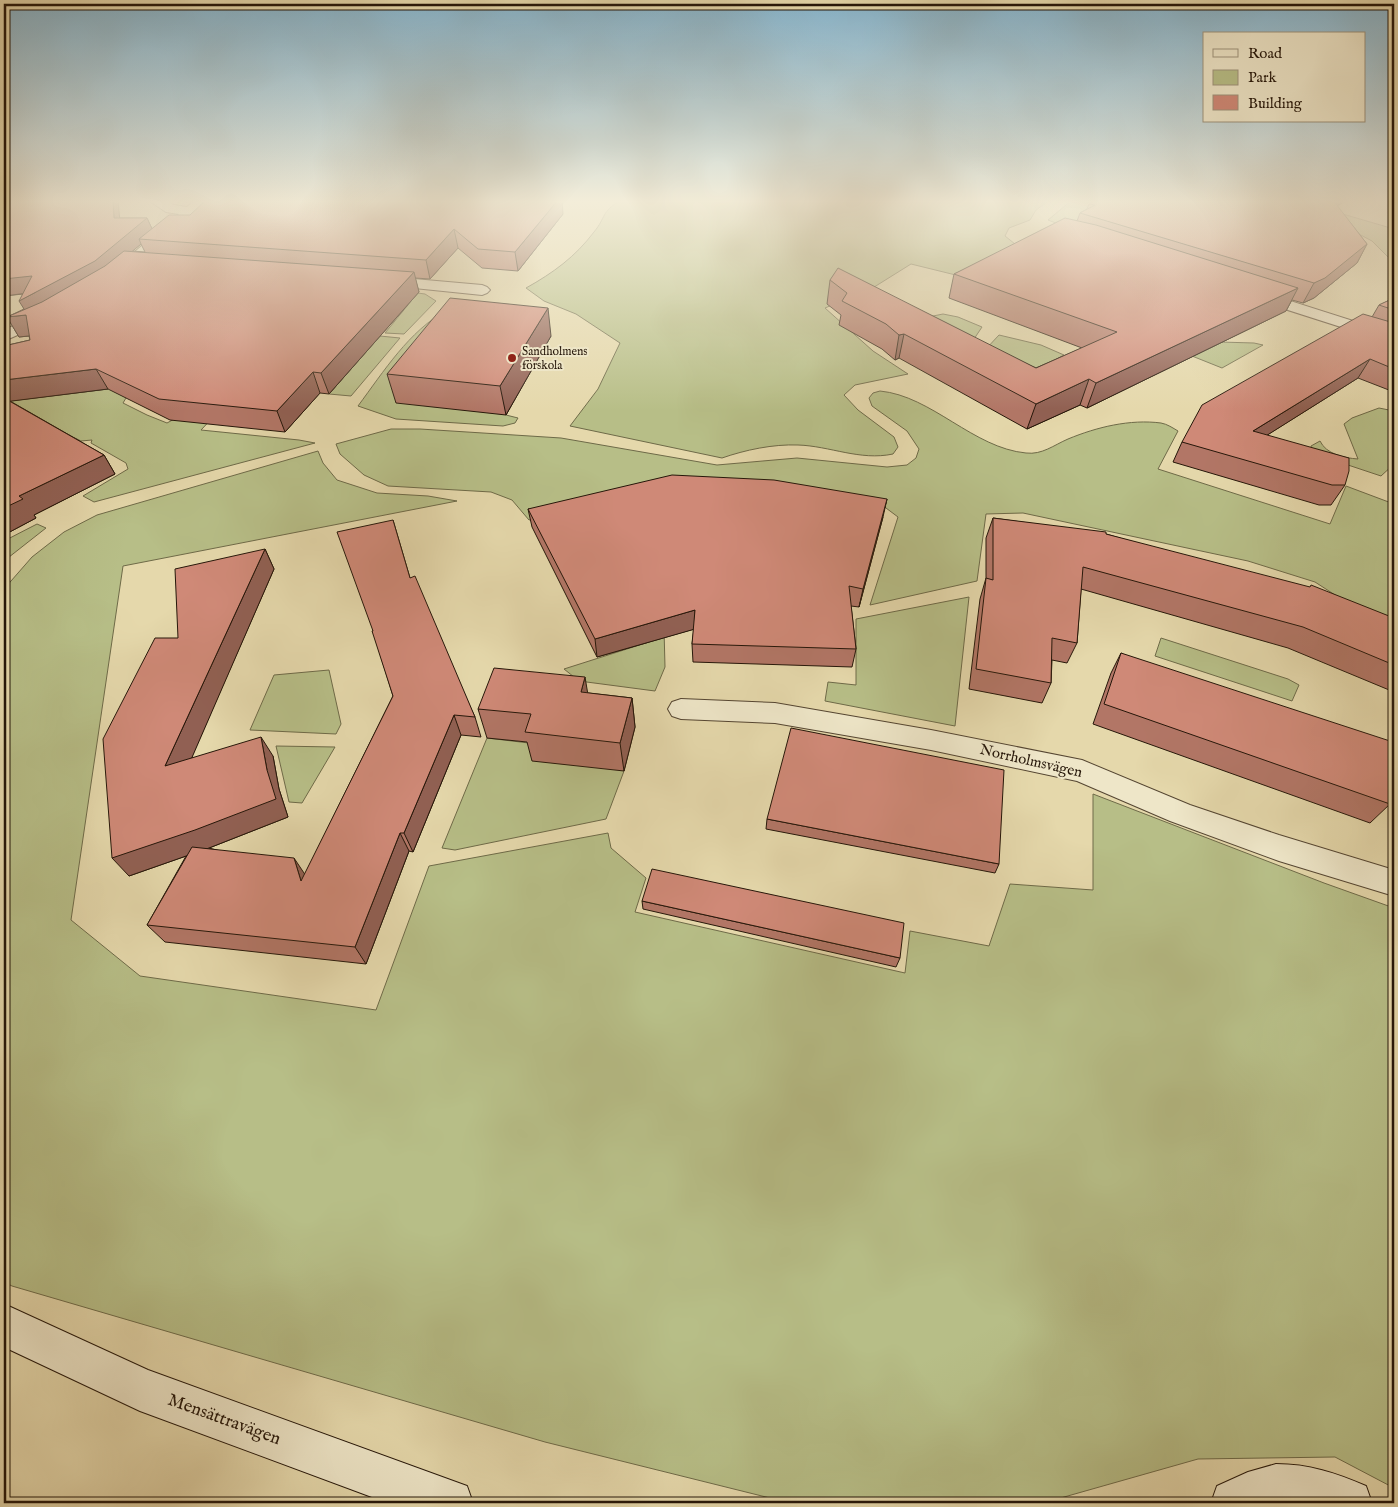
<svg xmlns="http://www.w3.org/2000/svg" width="1398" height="1507" font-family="'IM FELL English',serif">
<rect width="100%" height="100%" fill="#e5d8ab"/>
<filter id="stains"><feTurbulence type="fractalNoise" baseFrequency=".004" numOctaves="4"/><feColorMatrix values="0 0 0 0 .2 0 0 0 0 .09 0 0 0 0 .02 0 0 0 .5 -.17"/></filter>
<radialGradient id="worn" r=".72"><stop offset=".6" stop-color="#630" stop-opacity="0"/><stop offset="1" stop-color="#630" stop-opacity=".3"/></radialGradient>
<path fill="#b7be87" stroke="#6e6a48" d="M 621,200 L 1050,200 L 1036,210 L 1030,220 L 1009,228 L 1005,236 L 1015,244 L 972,279 L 911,264 L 871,289 L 825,308 L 873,351 L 908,374 L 855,385 L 844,395 L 858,410 L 894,437 L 898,447 L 893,454 C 860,461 830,446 798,445 C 773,444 745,450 722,458 L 570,426 L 598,389 L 620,343 L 576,314 L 544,301 L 526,288 C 553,273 575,257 594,232 C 607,216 600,213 621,200 Z
M 1072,200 L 1116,200 L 1071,229 L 1048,220 Z
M 1295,200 L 1394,229 L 1394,263 L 1372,241 Z
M 403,291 L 425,294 L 436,301 L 404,334 L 385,333 L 408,305 L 295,295 Z
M 447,310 L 506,415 L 518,418 L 515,423 L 503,426 L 396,419 L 358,406 C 384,371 409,331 447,310 Z
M 943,314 L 958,317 L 982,327 L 970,345 L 928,317 Z
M 339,332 L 400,338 L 351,396 L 329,394 L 375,341 Z
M 999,335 L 1041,345 L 1064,355 L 1032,372 L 985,350 Z
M 1152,340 L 1254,343 L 1263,345 L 1222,368 Z
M 108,373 L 126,398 L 123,403 L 147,415 L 167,423 L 213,398 L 234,395 L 201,430 L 299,440 L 315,443 L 94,502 L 83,496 L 128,469 L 126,463 L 91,443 L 92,440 L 81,441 L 12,407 L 4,397 Z
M 880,391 C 932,396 973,448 1026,453 C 1042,455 1054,445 1068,439 C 1097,427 1130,419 1161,423 C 1167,424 1173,428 1178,431 L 1158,469 L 1330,524 L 1346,486 L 1394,504 L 1394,633 L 1315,582 L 1248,561 L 1023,513 L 986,514 L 977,581 L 870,605 L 898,517 L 882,505 L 690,486 L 529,520 L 512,500 L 491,492 L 388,486 L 364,475 L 340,454 L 336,444 L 391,429 L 420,429 L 561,438 L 717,465 L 797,458 L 887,467 L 907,465 L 916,458 L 919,449 L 907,431 L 872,406 L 869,398 L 873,393 Z
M 1379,408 L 1394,411 L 1394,464 L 1381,476 L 1312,453 L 1311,446 L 1320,441 C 1326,454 1344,458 1358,459 L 1344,424 L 1352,418 Z
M 318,451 L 323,463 L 337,480 L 377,493 L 428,496 L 457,501 L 123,566 L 71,920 L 140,976 L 376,1010 L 429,866 L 608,833 L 611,848 L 646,878 L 635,912 L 905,973 L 910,931 L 989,946 L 1010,884 L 1093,890 L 1093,794 L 1324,883 L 1394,908 L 1394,1488 L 1335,1457 L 1198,1459 L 1043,1503 L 790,1503 L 545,1442 L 12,1286 L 4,1282 L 4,589 L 32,557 L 64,532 L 97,515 Z
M 37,524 L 46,528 L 4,561 L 4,541 Z
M 969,597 L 955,726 L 825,701 L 828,682 L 856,685 L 856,619 Z
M 664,629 L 665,667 L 655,691 L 579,681 L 564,669 L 649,642 Z
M 1161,638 L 1288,679 L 1299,685 L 1292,701 L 1155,656 Z
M 329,670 L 341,724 L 336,734 L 250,730 L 274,675 Z
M 487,738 L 537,744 L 624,771 L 606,819 L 455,850 L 442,848 Z
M 276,746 L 335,747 L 302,803 L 289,802 Z"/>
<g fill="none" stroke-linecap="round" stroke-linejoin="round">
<g stroke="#554632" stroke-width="2">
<path id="street" d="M 148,200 L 165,200 L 174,205 L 187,207 L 195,200 L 209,200 L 197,214 L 120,279 L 110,279 L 107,276 L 110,273 L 179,214 L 166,212 Z
M 380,276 L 482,285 L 487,287 L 490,290 L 487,293 L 482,295 L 375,284 L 372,281 L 375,278 Z
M 1253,289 L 1394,334 L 1394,344 L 1247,297 L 1245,294 L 1247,291 Z
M 50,310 L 56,312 L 58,315 L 56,318 L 4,341 L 4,330 Z
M 681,699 L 775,703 L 931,730 L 1082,760 L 1190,805 L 1279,835 L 1394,870 L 1394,896 L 1279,861 L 1170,821 L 1077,781 L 931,750 L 775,723 L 681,719 L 672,716 L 668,709 L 672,702 Z"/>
</g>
<g stroke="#251609" stroke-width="2">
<path id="secondary" d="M 4,1304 L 148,1370 L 467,1486 L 473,1503 L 388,1503 L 140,1411 L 4,1347 Z
M 1276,1464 C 1309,1464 1336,1473 1366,1486 L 1372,1503 L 1211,1503 L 1217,1486 L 1248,1472 Z"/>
</g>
<use href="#street" fill="#eee6c8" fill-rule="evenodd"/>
<use href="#secondary" fill="#eee6c8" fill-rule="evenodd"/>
</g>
<path fill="#b27666" stroke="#251609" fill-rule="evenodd" d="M 4,200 L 120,218 L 147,218 L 152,229 L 563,214 L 518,271 L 482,268 L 458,248 L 430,279 L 415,278 L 419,292 L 329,394 L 320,393 L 285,432 L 170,420 L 108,389 L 10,401 L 104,455 L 115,474 L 34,515 L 36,518 L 4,535 L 4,346 L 30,340 L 29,336 L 19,337 L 7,317 L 24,309 L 23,294 L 4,296 ZM 141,244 L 145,252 L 132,251 Z
M 1089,204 L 1337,206 L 1367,244 L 1357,263 L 1314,298 L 1303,303 L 1292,300 L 1286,311 L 1087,408 L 1080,405 L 1027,429 L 899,358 L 895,360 L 882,349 L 839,325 L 841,315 L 827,304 L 830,280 L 1036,368 L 1082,348 L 949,298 L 954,274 L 1077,221 L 1080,213 L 1087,209 Z
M 1394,298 L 1394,392 L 1358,378 L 1267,435 L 1345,485 L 1331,505 L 1319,505 L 1173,462 L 1182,442 L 1372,317 L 1379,305 Z
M 551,336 L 506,415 L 396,403 L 387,374 Z
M 528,509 L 883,517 L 859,607 L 851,606 L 856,649 L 852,667 L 693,662 L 692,644 L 694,629 L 597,657 L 532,527 Z
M 993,518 L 1106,534 L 1394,618 L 1394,692 L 1288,648 L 1081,589 L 1077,643 L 1067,663 L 1052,660 L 1051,683 L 1042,703 L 969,689 L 980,599 L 986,578 L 986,538 Z
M 393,520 L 410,578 L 475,717 L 481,737 L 461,735 L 413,852 L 409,851 L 366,964 L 165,942 L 147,925 L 186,856 L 129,876 L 178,638 L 265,549 L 274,569 L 191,758 L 273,756 L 279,789 L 288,817 L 209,848 L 305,874 L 393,696 L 373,631 Z
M 1121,653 L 1390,804 L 1370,823 L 1093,724 L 1111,673 Z
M 588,693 L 632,698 L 635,727 L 624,771 L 532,761 L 527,742 L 487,738 L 478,709 Z
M 767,819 L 999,864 L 995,873 L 766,829 Z
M 642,901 L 900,958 L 896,967 L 643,909 Z"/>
<path fill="#916053" stroke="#251609" d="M 113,200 L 118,200 L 121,233 L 114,218 Z
M 558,200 L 562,200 L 563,214 L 518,271 L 515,252 Z
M 1326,200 L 1349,200 L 1320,214 Z
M 147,218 L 154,233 L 139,239 L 141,244 L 103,276 L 29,317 L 19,301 L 36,292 L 4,296 L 4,279 Z
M 454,229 L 458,248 L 430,279 L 426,260 Z
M 1367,244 L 1357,263 L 1314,298 L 1303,303 L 1314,283 Z
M 414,272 L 419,292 L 329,394 L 321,373 Z
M 1298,288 L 1286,311 L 1087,408 L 1096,383 Z
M 548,308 L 551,336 L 506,415 L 500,386 Z
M 26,315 L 38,335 L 19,337 L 7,317 Z
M 904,334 L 899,358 L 895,360 L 899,335 Z
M 1370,359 L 1358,378 L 1242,451 L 1253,431 Z
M 96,369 L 108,389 L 4,402 L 4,380 Z
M 313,372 L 320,393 L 285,432 L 277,411 Z
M 1089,379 L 1080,405 L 1027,429 L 1036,404 Z
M 104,455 L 115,474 L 34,515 L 36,518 L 4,535 L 4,508 L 19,496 Z
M 887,499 L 883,517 L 859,607 L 863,589 Z
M 265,549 L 274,569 L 180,785 L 165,766 Z
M 695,610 L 695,629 L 597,657 L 595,639 Z
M 585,677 L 590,707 L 581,692 Z
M 632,698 L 635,727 L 624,771 L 620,743 Z
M 454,715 L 461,735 L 413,852 L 404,833 Z
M 261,737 L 273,756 L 279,789 L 288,817 L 209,848 L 129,876 L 112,858 L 267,770 Z
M 400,833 L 409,851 L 366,964 L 355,947 Z
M 294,858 L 306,876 L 301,881 Z"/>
<path fill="#cf8977" stroke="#251609" d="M 4,200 L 113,200 L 114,218 L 147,218 L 95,261 L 19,301 L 32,276 L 4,279 Z
M 206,200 L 558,200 L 515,252 L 478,249 L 454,229 L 426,260 L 139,239 L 169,215 L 190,215 Z
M 1095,200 L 1333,200 L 1367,244 L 1325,278 L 1314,283 L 1080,213 L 1095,205 L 1089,204 Z
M 1065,218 L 1096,225 L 1298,288 L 1096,383 L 1089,379 L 1036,404 L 904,334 L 899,335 L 886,324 L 842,301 L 847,293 L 830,280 L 838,268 L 1036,368 L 1117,332 L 954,274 Z
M 124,251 L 414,272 L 321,373 L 313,372 L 277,411 L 159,399 L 96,369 L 4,380 L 4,346 L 30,340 L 26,315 L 7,317 L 42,302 L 105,266 Z
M 450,298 L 548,308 L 500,386 L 387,374 Z
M 1394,298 L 1394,310 L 1379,305 L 1381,304 Z
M 1363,314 L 1394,323 L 1394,369 L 1370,359 L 1253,431 L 1349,458 L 1349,471 L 1345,485 L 1332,485 L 1182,442 L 1202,405 Z
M 4,398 L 104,455 L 19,496 L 23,499 L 4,508 Z
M 672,475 L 774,480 L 887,499 L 863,589 L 849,586 L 856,649 L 692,644 L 695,610 L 595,639 L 528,509 Z
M 993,518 L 1106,532 L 1106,534 L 1310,587 L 1311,585 L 1394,618 L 1394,665 L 1303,627 L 1083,567 L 1077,643 L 1052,638 L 1051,683 L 976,669 L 986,578 L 993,580 Z
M 393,520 L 410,578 L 415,576 L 475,717 L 454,715 L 404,833 L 400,833 L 355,947 L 147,925 L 192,847 L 294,858 L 301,881 L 393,696 L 372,631 L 373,631 L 337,532 Z
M 265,549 L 165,766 L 261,737 L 267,770 L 276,799 L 195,830 L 112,858 L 103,739 L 155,638 L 178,638 L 175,569 Z
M 1121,653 L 1393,742 L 1390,804 L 1104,704 Z
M 494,668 L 585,677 L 581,692 L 632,698 L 620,743 L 525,732 L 531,714 L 478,709 Z
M 791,728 L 1004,770 L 999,864 L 767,819 Z
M 652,869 L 904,923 L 900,958 L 642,901 Z"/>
<linearGradient id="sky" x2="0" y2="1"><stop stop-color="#87b6cf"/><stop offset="0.49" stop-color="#f3edd9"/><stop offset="1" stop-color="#f3edd9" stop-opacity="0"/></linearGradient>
<rect width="1398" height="411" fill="url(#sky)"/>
<circle fill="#8f2418" stroke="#eee6c8" stroke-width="2" cx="512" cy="358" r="5"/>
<g text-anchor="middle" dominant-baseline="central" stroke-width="4" stroke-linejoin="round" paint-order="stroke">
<g font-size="12" fill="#251609" stroke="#eee6c8" text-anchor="start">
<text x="522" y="351">Sandholmens<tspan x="522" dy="14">förskola</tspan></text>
</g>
<g font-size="15" fill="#251609" stroke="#eee6c8">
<text transform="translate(1031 761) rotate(13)">Norrholmsvägen</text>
</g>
<g font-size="18" fill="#251609" stroke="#eee6c8">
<text transform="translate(224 1420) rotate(20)">Mensättravägen</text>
</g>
</g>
<rect width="1398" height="1507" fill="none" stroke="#e5d8ab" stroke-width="20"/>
<rect x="5" y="5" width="1388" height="1497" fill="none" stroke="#251609" stroke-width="2.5"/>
<rect x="10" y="10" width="1378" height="1487" fill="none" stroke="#251609"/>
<rect x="1203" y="32" width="162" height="90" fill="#eee6c8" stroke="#9e937c"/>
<rect x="1213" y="49" width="25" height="8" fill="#eee6c8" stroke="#9e937c"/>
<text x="1248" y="58" font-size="15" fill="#251609">Road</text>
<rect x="1213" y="70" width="25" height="15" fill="#b7be87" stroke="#9e937c"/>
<text x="1248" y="82" font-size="15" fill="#251609">Park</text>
<rect x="1213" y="95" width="25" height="15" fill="#cf8977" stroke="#9e937c"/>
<text x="1248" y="108" font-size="15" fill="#251609">Building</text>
<rect width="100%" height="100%" filter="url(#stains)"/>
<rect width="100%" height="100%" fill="url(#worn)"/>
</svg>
